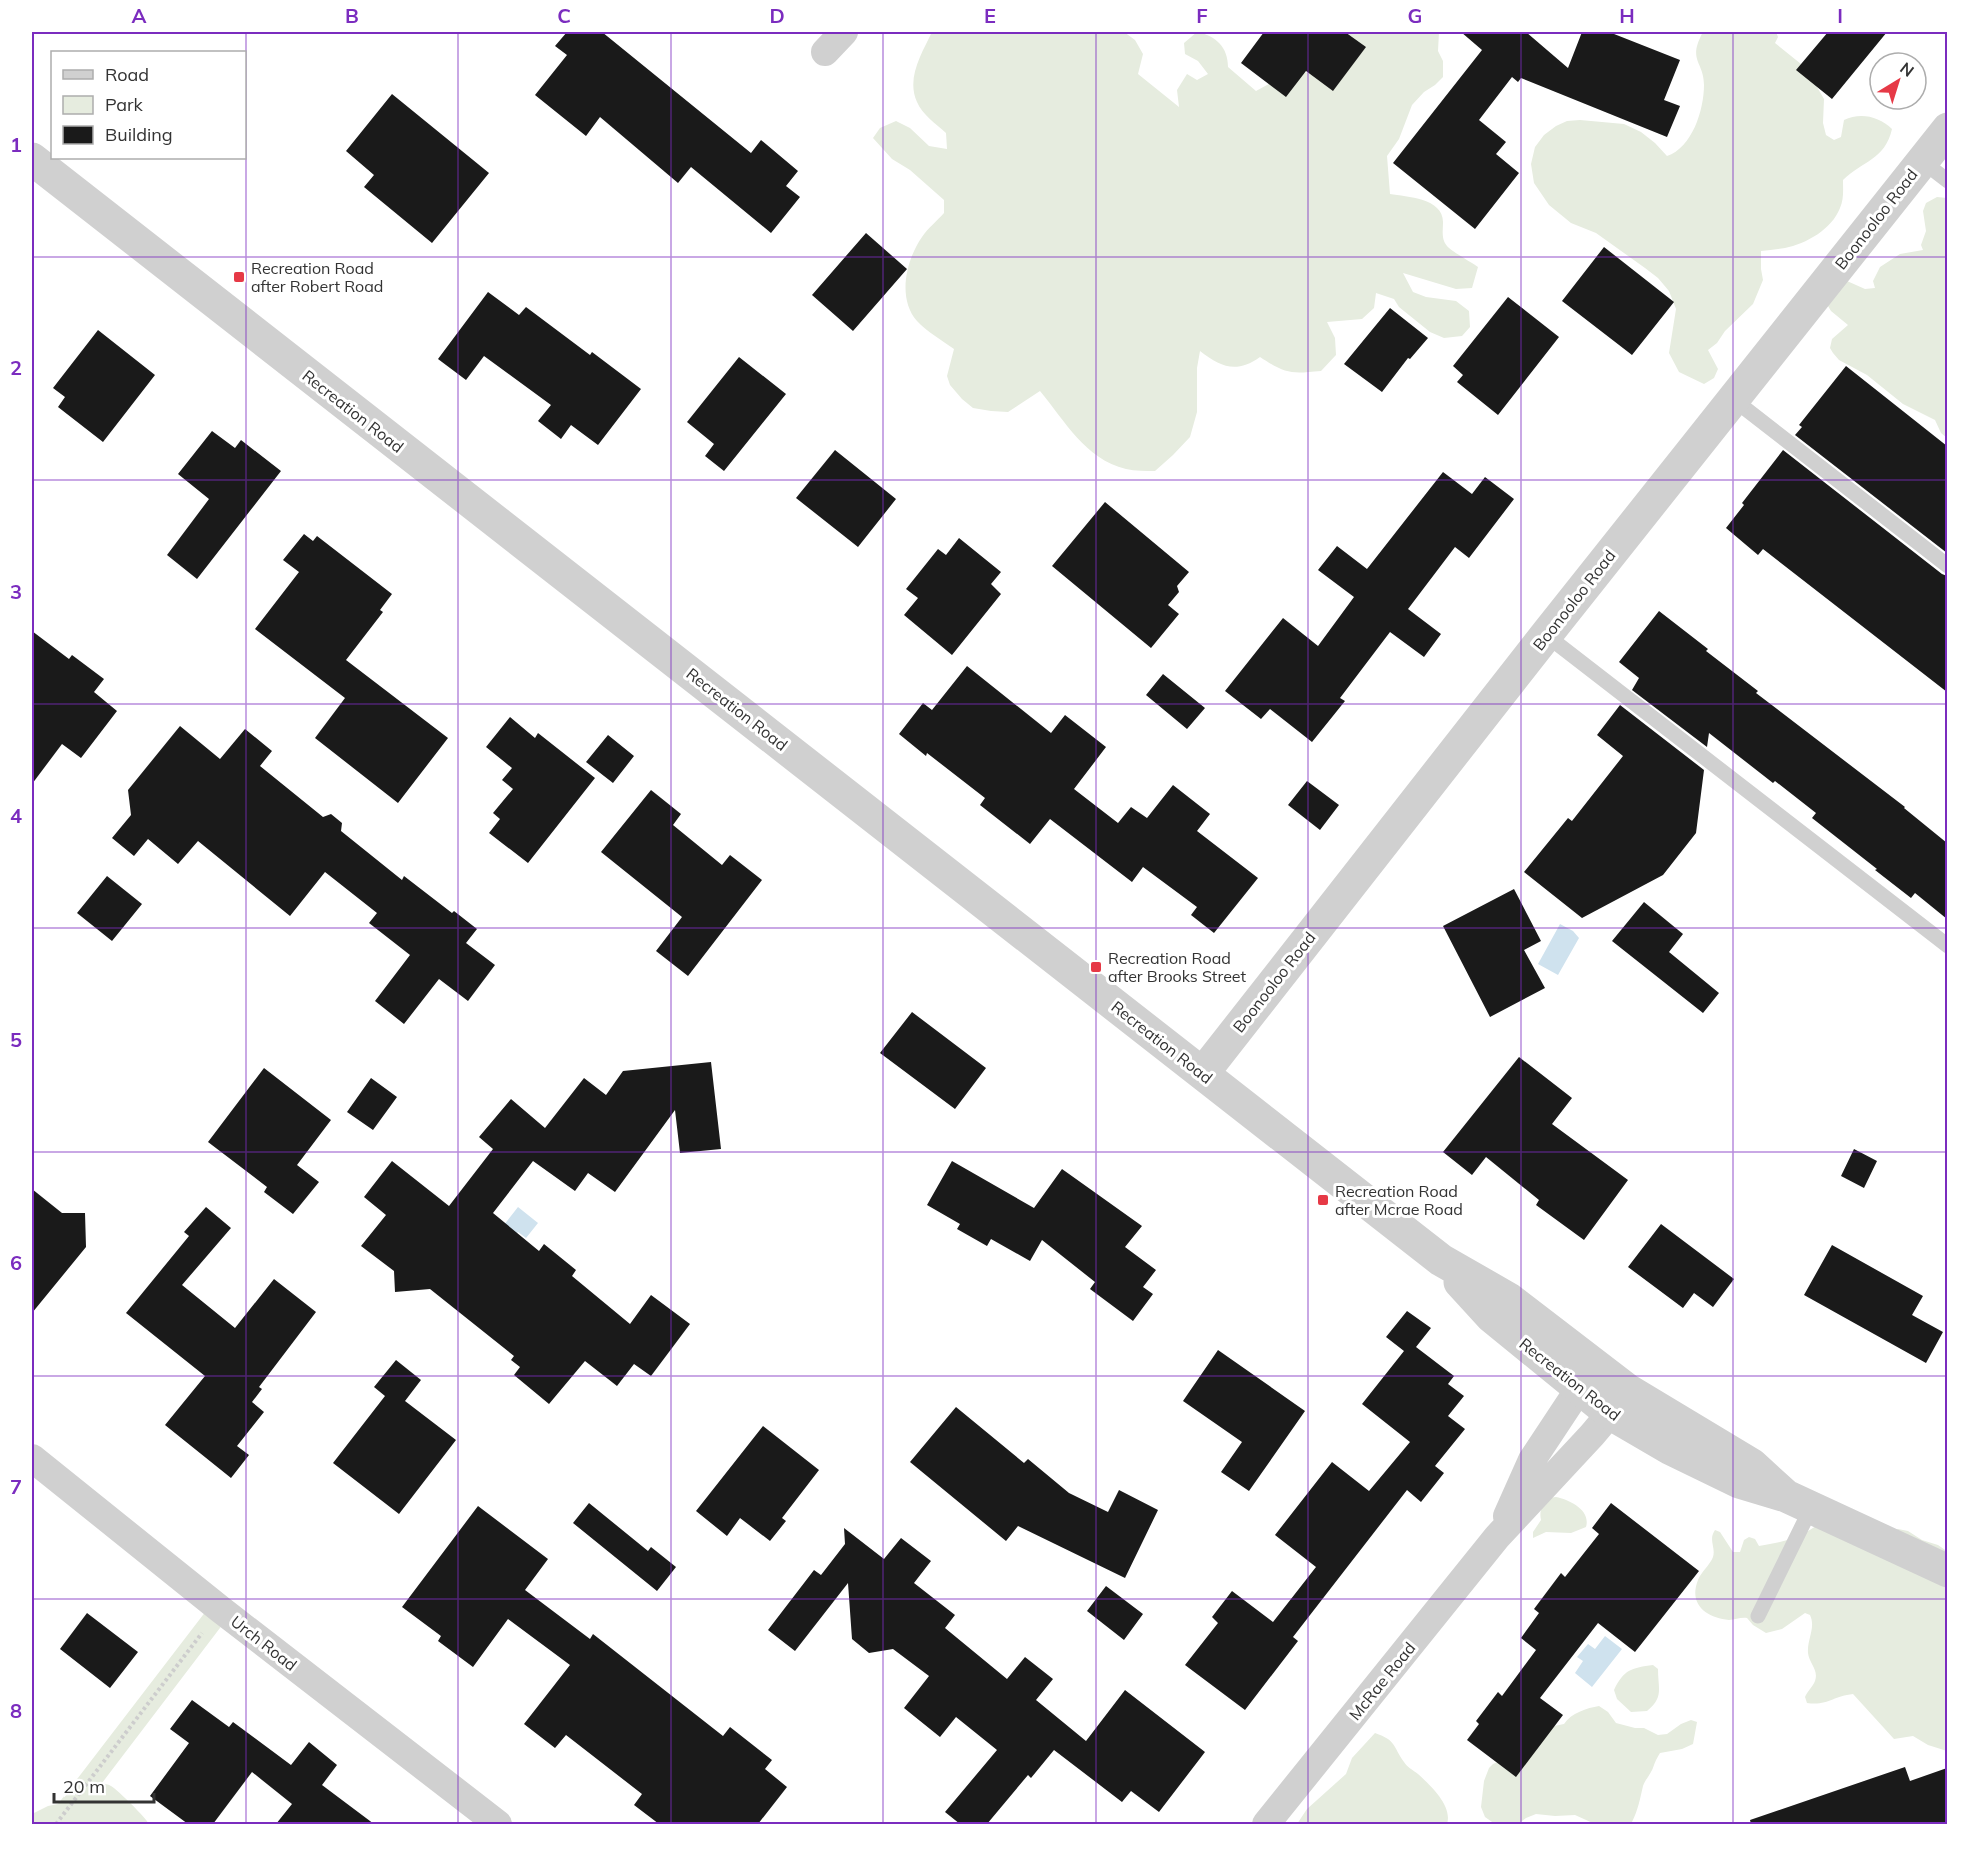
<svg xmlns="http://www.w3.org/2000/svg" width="1979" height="1856" font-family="Mulish,sans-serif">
<rect width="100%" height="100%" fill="#fff"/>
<path fill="#e6ecdf" d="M 932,32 L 1124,32 L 1135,40 L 1143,54 L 1138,74 L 1179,107 L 1177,90 L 1187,74 L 1197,80 L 1208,74 L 1198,61 L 1185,54 L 1184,43 L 1197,32 C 1216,36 1228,47 1228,67 L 1256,91 L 1291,72 L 1318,73 L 1333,54 L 1329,32 L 1439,32 L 1438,51 L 1443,61 L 1443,77 L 1435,85 L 1424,92 L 1412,105 L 1399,139 L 1387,156 L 1390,194 C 1407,197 1444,198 1443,223 C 1443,230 1441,239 1447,246 C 1451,251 1471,262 1478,267 L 1472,288 L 1456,289 L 1403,273 L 1413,292 L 1426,297 L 1456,301 L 1469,311 L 1470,327 L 1462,336 L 1444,338 L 1430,332 L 1399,307 L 1394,299 L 1376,293 L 1374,308 L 1362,319 L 1327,322 L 1335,338 L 1336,355 L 1321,371 C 1290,374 1286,374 1260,357 C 1236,374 1221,367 1200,351 L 1197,368 L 1197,412 L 1190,437 L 1173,455 L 1155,471 C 1146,471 1135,471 1126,469 C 1085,459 1065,421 1040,391 L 1008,412 L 991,411 L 973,408 L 962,399 L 950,385 L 947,376 L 954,349 C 943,341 926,331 917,321 C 897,298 906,260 922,237 C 928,228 937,221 944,213 L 944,200 L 910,170 L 892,159 L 873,138 L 880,128 L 896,121 L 910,128 L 929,146 L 947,149 L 946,133 C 936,124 922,114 917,102 C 906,78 922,53 932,32 Z
M 1703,32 L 1776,32 L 1778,37 L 1775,43 L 1806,68 L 1824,99 L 1823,123 L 1826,135 L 1834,140 L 1841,137 L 1844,120 C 1860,112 1879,116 1892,129 C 1885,160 1862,161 1843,180 C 1843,190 1844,199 1840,208 C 1832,229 1806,244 1785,248 C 1777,249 1769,250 1761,251 L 1761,269 L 1763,280 L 1753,304 L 1725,331 L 1717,343 L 1708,350 L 1718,369 L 1714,378 L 1704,384 L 1679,372 L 1669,353 L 1676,309 L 1669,291 L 1658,278 L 1645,268 L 1596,233 L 1571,223 L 1549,205 L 1534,183 L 1531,164 L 1535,147 L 1544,135 L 1556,126 L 1567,121 L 1580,120 L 1624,124 L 1641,132 L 1655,143 L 1667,156 C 1692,148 1704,110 1704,85 C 1704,61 1687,61 1703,32 Z
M 1937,197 L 1947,198 L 1947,438 L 1941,433 L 1935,420 L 1903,404 L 1867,375 L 1839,360 L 1833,353 L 1830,348 L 1832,339 L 1848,325 L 1831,311 L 1825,301 L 1847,281 L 1865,289 L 1875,288 L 1873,281 L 1880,267 L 1900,254 L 1923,250 L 1921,245 L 1926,231 L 1923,211 L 1926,203 Z
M 1556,1497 C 1570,1500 1591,1510 1586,1527 L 1571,1533 L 1546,1532 L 1533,1538 L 1533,1532 L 1541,1520 C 1539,1511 1542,1506 1548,1498 Z
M 1816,1526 L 1882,1538 L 1898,1529 L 1908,1531 L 1922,1540 L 1938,1545 L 1948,1552 L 1947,1751 L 1928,1745 L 1913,1736 L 1894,1739 L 1853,1694 C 1833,1696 1828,1706 1807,1703 L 1805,1697 C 1807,1692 1813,1686 1815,1681 C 1819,1670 1809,1663 1808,1653 C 1807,1639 1816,1628 1810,1615 L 1805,1613 L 1782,1629 L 1766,1633 L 1753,1625 L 1747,1618 C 1741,1617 1735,1620 1729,1620 C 1707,1618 1688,1605 1698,1580 C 1701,1572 1710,1565 1713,1557 C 1716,1547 1708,1540 1715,1530 L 1720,1532 L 1733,1552 L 1740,1552 L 1744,1540 L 1749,1537 L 1755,1539 L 1759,1546 C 1781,1542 1796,1540 1816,1526 Z
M 206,1611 L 223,1624 L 102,1783 C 104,1784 108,1784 111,1786 C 118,1790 146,1818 149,1824 L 32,1824 L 32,1814 L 48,1806 L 58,1804 Z
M 1653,1665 L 1658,1669 C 1658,1689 1664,1697 1647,1711 L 1631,1712 L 1617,1699 L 1614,1690 C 1624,1669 1632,1668 1653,1665 Z
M 1599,1706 L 1608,1712 L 1616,1723 L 1635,1728 L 1644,1728 L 1658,1735 L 1667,1734 L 1681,1724 L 1691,1720 L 1697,1722 L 1693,1744 L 1682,1749 L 1660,1753 C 1657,1758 1656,1760 1654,1765 C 1652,1773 1646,1778 1643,1786 C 1640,1799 1638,1810 1632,1822 L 1629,1824 L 1595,1824 L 1575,1815 L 1555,1816 L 1536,1814 L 1526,1818 L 1518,1824 L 1495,1824 L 1485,1817 L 1481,1807 L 1484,1781 L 1489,1768 L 1493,1764 L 1507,1758 L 1554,1726 L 1564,1724 C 1571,1713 1587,1708 1599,1706 Z
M 1375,1733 C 1397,1741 1392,1745 1404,1762 C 1407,1767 1413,1770 1418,1774 C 1430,1785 1453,1806 1447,1824 L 1297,1824 L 1307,1809 L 1346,1774 L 1352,1758 Z"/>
<path fill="#cfe2ee" d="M 1560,924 L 1573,931 L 1579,938 L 1558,975 L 1538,964 Z
M 518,1207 L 538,1223 L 526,1238 L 518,1232 L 498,1258 L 485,1249 Z
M 1605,1636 L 1622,1649 L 1592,1687 L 1575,1673 L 1583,1661 L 1577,1657 L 1588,1644 L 1595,1649 Z"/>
<path fill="#1a1a1a" d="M 567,32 L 602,32 L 751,153 L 761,140 L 798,171 L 786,186 L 800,197 L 771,233 L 691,167 L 678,183 L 600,117 L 586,136 L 535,95 L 567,55 L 555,46 Z
M 1264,32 L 1345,32 L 1366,47 L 1333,91 L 1306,71 L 1286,97 L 1241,63 Z
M 1461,32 L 1526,32 L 1568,68 L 1582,32 L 1609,32 L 1680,60 L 1664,100 L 1680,106 L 1667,137 L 1521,78 L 1518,82 L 1512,77 L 1479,120 L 1506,142 L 1496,154 L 1519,173 L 1475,229 L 1393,163 L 1482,50 Z
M 1828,32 L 1887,32 L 1832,99 L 1796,70 Z
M 392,94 L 489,173 L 432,243 L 364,187 L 374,175 L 346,151 Z
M 866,233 L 907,269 L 853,331 L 812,295 Z
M 1604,247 L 1674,302 L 1632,355 L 1562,301 Z
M 488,292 L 519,315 L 526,307 L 590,355 L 592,352 L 641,389 L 598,445 L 571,425 L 561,439 L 538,421 L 551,405 L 484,356 L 466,380 L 438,359 Z
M 1508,297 L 1559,337 L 1498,415 L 1457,382 L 1463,375 L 1453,366 Z
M 1390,308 L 1428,338 L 1410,359 L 1408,358 L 1382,392 L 1344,364 Z
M 98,330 L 155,375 L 103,442 L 58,407 L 65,397 L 53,388 Z
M 739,357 L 786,394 L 724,471 L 705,456 L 714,444 L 687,422 Z
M 1846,366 L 1947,446 L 1947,553 L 1795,435 L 1802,427 L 1799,425 Z
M 212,431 L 235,448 L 241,440 L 281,471 L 197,579 L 167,555 L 209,499 L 178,474 Z
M 835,450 L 896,499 L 858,547 L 796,498 Z
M 1783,450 L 1942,574 L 1947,576 L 1947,692 L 1763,549 L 1758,555 L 1726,528 L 1744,505 L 1742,503 Z
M 1443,472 L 1472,494 L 1485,477 L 1514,499 L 1469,558 L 1455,547 L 1408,609 L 1441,634 L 1424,657 L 1390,632 L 1340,698 L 1345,701 L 1312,742 L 1270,709 L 1261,719 L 1225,691 L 1283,618 L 1318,646 L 1354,597 L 1318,570 L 1337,546 L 1367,569 Z
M 1105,502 L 1189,572 L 1177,586 L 1179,592 L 1168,605 L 1179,614 L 1151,648 L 1052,566 Z
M 304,534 L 313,541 L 317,536 L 392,594 L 380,610 L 383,612 L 346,660 L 448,738 L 398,803 L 315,738 L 345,698 L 255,629 L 299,572 L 283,560 Z
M 959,538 L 1001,572 L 991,584 L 1001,594 L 952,655 L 904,615 L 918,598 L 906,589 L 938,549 L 946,555 Z
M 1659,611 L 1708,649 L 1706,651 L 1758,691 L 1756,693 L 1905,807 L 1904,808 L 1947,843 L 1947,919 L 1915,893 L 1911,898 L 1875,870 L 1877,869 L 1812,818 L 1816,813 L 1775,781 L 1773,783 L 1709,733 L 1707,747 L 1632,690 L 1639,678 L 1619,662 Z
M 32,631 L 69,659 L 72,655 L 104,679 L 94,692 L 117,711 L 81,758 L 62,744 L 32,784 Z
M 967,666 L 1051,733 L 1065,715 L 1106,747 L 1074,789 L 1118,823 L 1131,807 L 1147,818 L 1173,785 L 1210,814 L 1197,831 L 1258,878 L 1214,933 L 1191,915 L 1197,907 L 1143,867 L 1132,882 L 1050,819 L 1030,844 L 980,805 L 985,798 L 927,753 L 926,756 L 899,734 L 923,703 L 932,710 Z
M 1163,674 L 1205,708 L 1187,729 L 1146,695 Z
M 1620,705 L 1704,770 L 1696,833 L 1663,875 L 1582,918 L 1524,872 L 1568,818 L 1572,821 L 1623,756 L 1597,735 Z
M 510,717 L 535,738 L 538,733 L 595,778 L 528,863 L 489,833 L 500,819 L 493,813 L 513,789 L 502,780 L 512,768 L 486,747 Z
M 180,726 L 220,759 L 245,729 L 272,751 L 260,766 L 323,817 L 331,814 L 342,823 L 341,831 L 402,880 L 404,876 L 452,913 L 454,911 L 477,929 L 466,943 L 495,965 L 468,1001 L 439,979 L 404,1024 L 375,1001 L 410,955 L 369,923 L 377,913 L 325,872 L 290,916 L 198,841 L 178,864 L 148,839 L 134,856 L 112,838 L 131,815 L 128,790 Z
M 608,735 L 634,756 L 613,783 L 586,762 Z
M 1307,781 L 1339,805 L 1320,830 L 1288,805 Z
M 651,790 L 681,814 L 673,825 L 722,865 L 730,855 L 762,880 L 688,976 L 656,951 L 682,917 L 601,852 Z
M 107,876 L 142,904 L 112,941 L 77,913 Z
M 1514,889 L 1541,941 L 1524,950 L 1545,988 L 1490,1017 L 1443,926 Z
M 1644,902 L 1683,934 L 1669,952 L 1719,993 L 1703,1013 L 1612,941 Z
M 912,1012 L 986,1068 L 955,1109 L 880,1053 Z
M 1519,1057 L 1572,1098 L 1552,1124 L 1628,1180 L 1584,1240 L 1536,1205 L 1539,1200 L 1486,1157 L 1472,1175 L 1443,1152 Z
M 711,1062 L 721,1149 L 680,1153 L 675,1110 L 615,1192 L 588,1173 L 575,1191 L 533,1161 L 493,1213 L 539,1251 L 544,1244 L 576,1270 L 572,1276 L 630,1324 L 651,1295 L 690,1324 L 651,1376 L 634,1364 L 617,1386 L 585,1361 L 549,1404 L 514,1375 L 520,1367 L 511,1360 L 514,1356 L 430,1289 L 395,1292 L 394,1271 L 361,1246 L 386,1215 L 364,1197 L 392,1161 L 449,1206 L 493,1149 L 479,1137 L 511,1099 L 545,1128 L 584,1078 L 606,1095 L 623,1071 Z
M 264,1068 L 331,1120 L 297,1165 L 319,1182 L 293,1214 L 264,1192 L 267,1187 L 208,1142 Z
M 371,1078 L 397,1097 L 373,1130 L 347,1112 Z
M 1854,1149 L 1877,1161 L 1864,1188 L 1841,1176 Z
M 952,1161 L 1034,1208 L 1062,1169 L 1142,1226 L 1125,1247 L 1156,1270 L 1143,1287 L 1153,1294 L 1133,1321 L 1090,1289 L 1095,1282 L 1042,1240 L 1030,1261 L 991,1239 L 987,1246 L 957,1229 L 960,1224 L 927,1205 Z
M 32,1189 L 62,1213 L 85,1213 L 86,1247 L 32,1313 Z
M 206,1207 L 231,1228 L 182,1285 L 235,1328 L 274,1279 L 316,1312 L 259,1387 L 262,1389 L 252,1402 L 264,1412 L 237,1446 L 249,1455 L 231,1478 L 165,1425 L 205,1376 L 126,1313 L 189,1236 L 184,1232 Z
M 1661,1224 L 1734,1279 L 1713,1307 L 1694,1293 L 1683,1308 L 1628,1267 Z
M 1832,1245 L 1923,1296 L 1912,1315 L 1943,1332 L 1926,1363 L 1804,1295 Z
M 1407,1311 L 1431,1328 L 1416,1347 L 1454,1376 L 1448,1384 L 1464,1396 L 1448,1416 L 1465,1429 L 1435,1466 L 1444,1473 L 1421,1502 L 1407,1490 L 1293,1637 L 1298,1641 L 1245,1710 L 1185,1665 L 1218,1623 L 1212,1617 L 1232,1591 L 1273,1622 L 1316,1567 L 1275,1535 L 1332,1462 L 1369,1491 L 1410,1442 L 1362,1404 L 1404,1351 L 1386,1337 Z
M 1218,1350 L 1305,1411 L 1249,1491 L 1221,1472 L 1242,1442 L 1183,1401 Z
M 396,1360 L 421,1380 L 405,1401 L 456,1440 L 399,1514 L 333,1463 L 385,1396 L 374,1387 Z
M 956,1407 L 1024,1463 L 1028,1459 L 1069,1493 L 1108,1512 L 1119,1490 L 1158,1510 L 1125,1578 L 1018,1526 L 1006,1541 L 910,1462 Z
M 763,1426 L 819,1470 L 782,1518 L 786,1521 L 770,1541 L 740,1518 L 727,1536 L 696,1511 Z
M 589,1503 L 648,1551 L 651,1547 L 676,1567 L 657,1591 L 573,1523 Z
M 1611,1503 L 1699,1571 L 1635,1652 L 1598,1623 L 1540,1698 L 1563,1715 L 1516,1777 L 1467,1740 L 1479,1724 L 1476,1721 L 1498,1692 L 1502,1696 L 1536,1650 L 1521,1638 L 1539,1613 L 1534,1609 L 1561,1573 L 1565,1577 L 1599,1534 L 1592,1528 Z
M 478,1506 L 548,1559 L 525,1590 L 590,1639 L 593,1634 L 723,1736 L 730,1727 L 772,1760 L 765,1769 L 787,1787 L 758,1824 L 659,1824 L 634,1805 L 642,1794 L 566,1735 L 555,1748 L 524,1724 L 570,1665 L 508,1619 L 473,1667 L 438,1641 L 441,1636 L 402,1607 Z
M 844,1528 L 884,1559 L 901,1538 L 931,1561 L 914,1583 L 955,1615 L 945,1628 L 1007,1679 L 1025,1657 L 1053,1679 L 1036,1700 L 1086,1741 L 1125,1690 L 1205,1752 L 1159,1812 L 1131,1791 L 1122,1802 L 1054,1750 L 1031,1778 L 1028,1775 L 987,1824 L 960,1824 L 945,1812 L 997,1750 L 956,1717 L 940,1737 L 904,1708 L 929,1676 L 893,1649 L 869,1653 L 852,1639 L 848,1583 L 795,1651 L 768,1630 L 814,1570 L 821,1575 L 845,1544 Z
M 1106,1586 L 1143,1614 L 1124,1640 L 1087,1611 Z
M 87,1613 L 138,1652 L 110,1688 L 60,1649 Z
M 192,1700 L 229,1727 L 233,1722 L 291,1765 L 309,1742 L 337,1765 L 322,1785 L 374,1824 L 276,1824 L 292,1804 L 252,1772 L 213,1824 L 188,1824 L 150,1796 L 189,1743 L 170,1729 Z
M 1905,1767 L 1910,1781 L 1947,1768 L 1947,1824 L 1751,1824 L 1750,1820 Z"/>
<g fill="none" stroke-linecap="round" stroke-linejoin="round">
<path stroke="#cdcdcd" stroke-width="4" stroke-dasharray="3 3" stroke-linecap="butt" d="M 56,1824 L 202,1633"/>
<path stroke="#d0d0d0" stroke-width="15" d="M 1922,161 L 1948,181
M 1733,399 L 1948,566
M 1546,635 L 1948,946
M 1758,1616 L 1811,1508"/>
<path stroke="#d0d0d0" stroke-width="28" d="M 825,52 L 844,32
M 32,1458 L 220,1609 L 498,1824
M 1507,1516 L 1532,1460 L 1579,1389 L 1594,1371
M 1266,1824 L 1497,1537 L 1592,1435 L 1624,1397"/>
<path stroke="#d0d0d0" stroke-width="33" d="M 32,159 L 1441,1260 L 1509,1299 L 1629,1391 L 1752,1465 L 1786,1496
M 1203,1073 L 1546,635 L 1948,129
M 1460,1282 L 1492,1317 L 1611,1414 L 1671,1449 L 1739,1482 L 1786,1496 L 1948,1571"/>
</g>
<path fill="none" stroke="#7b2cbf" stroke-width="1.5" stroke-opacity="0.55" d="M 246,32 L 246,1824M 458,32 L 458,1824M 671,32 L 671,1824M 883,32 L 883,1824M 1096,32 L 1096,1824M 1308,32 L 1308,1824M 1521,32 L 1521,1824M 1733,32 L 1733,1824M 32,257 L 1948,257M 32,480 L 1948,480M 32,704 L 1948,704M 32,928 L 1948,928M 32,1152 L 1948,1152M 32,1376 L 1948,1376M 32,1599 L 1948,1599"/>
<g fill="#e63946" stroke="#fff" stroke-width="2">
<rect x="233" y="271" width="12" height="12" rx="3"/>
<rect x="1090" y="961" width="12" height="12" rx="3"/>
<rect x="1317" y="1194" width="12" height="12" rx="3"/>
</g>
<g text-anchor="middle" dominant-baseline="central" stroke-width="6" stroke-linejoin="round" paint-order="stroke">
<g font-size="16" fill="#333" stroke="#fff">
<text transform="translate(1876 219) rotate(-52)">Boonooloo Road</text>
<text transform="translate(353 411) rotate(38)">Recreation Road</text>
<text transform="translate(1574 600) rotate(-52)">Boonooloo Road</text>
<text transform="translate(737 709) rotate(38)">Recreation Road</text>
<text transform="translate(1274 982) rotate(-52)">Boonooloo Road</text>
<text transform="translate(1162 1042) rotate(38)">Recreation Road</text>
<text transform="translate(1570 1379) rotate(38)">Recreation Road</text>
<text transform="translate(264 1643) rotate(38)">Urch Road</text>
<text transform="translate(1382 1681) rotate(-51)">McRae Road</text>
</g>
<g font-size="16" fill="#333" stroke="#fff" text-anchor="start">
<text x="251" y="268">Recreation Road<tspan x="251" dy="18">after Robert Road</tspan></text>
<text x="1108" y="958">Recreation Road<tspan x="1108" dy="18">after Brooks Street</tspan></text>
<text x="1335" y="1191">Recreation Road<tspan x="1335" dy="18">after Mcrae Road</tspan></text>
</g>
</g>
<rect width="1979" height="1856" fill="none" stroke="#ffffff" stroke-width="66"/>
<rect x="51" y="51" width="195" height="108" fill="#ffffff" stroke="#adadad" stroke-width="1.5"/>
<rect x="63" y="70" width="30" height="9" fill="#d0d0d0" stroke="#adadad" stroke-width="1.5"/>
<text x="105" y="81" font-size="18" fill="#333333">Road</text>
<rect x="63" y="96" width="30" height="18" fill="#e6ecdf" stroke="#adadad" stroke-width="1.5"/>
<text x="105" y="111" font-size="18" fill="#333333">Park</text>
<rect x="63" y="126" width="30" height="18" fill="#1a1a1a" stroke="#adadad" stroke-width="1.5"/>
<text x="105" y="141" font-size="18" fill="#333333">Building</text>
<g transform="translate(1898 81) rotate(38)"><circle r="28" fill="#ffffff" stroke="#adadad" stroke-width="1.5"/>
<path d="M0-4.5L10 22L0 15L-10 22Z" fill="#e63946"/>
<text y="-9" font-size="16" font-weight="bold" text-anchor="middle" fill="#333333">N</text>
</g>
<path d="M54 1793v9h100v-9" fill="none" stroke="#333333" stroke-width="3"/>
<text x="63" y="1793" font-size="18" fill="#333333" stroke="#ffffff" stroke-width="4.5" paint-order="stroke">20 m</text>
<rect x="33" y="33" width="1913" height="1790" fill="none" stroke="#7b2cbf" stroke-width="2"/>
<g font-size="20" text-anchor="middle" font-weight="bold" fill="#7b2cbf">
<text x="139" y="23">A</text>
<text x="352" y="23">B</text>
<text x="564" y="23">C</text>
<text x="777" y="23">D</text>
<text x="990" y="23">E</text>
<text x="1202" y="23">F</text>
<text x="1415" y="23">G</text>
<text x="1627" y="23">H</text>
<text x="1840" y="23">I</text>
<text x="16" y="152">1</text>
<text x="16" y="375">2</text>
<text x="16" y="599">3</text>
<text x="16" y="823">4</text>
<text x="16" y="1047">5</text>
<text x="16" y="1270">6</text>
<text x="16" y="1494">7</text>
<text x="16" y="1718">8</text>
</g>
</svg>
